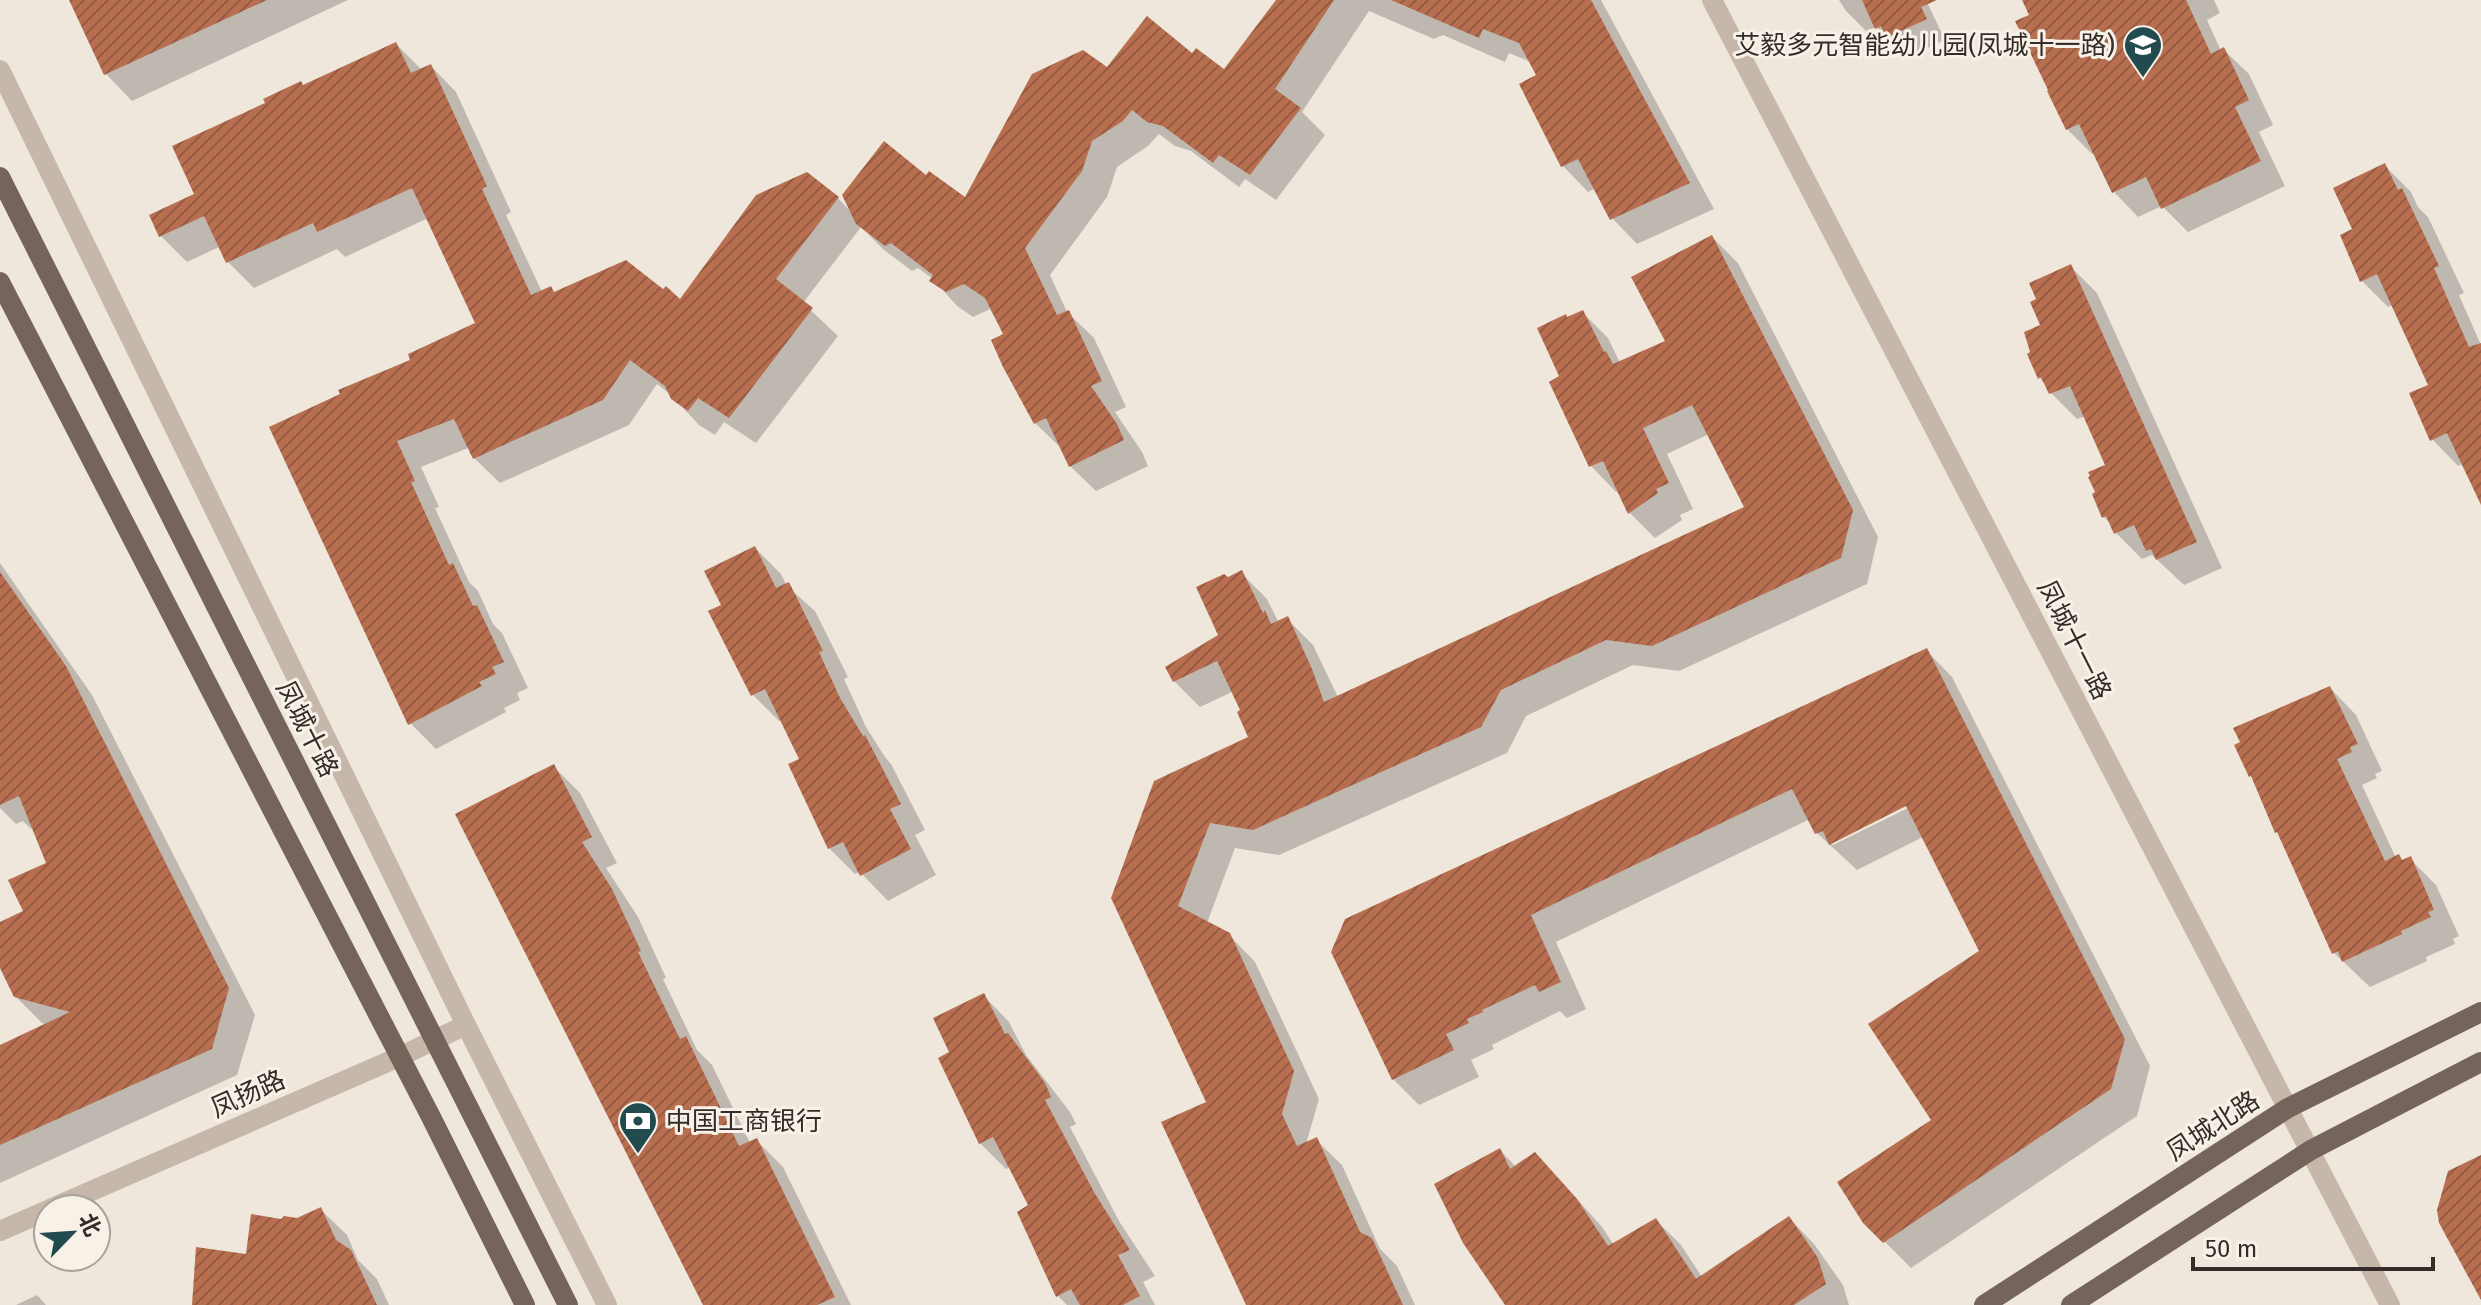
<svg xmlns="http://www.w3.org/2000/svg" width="2481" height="1305" font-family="'Fira Sans','Noto Sans SC',sans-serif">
<defs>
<pattern id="building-hatch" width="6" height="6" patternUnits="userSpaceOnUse" patternTransform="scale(2)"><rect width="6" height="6" fill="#b86f50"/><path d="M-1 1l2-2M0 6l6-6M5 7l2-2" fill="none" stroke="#965b42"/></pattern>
</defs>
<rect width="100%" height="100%" fill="#efe7dc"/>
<path fill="#0003" fill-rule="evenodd" d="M 71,0 L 348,0 L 132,101 L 106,74 Z
M 1279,0 L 1601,0 L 1714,209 L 1637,244 L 1612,218 L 1596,188 L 1588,192 L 1563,166 L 1522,85 L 1538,76 L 1531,62 L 1509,53 L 1505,62 L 1443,35 L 1434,39 L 1369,11 L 1302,112 L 1325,135 L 1276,200 L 1245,179 L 1239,187 L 1191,151 L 1175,146 L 1159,134 L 1148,146 L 1117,167 L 1107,197 L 1050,275 L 1067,312 L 1094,338 L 1126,407 L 1115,412 L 1142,452 L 1148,466 L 1096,491 L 1070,466 L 1061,448 L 1035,423 L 1005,335 L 990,309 L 973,317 L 957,306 L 933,279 L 918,268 L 912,271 L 884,250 L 861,227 L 803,303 L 838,336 L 756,443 L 724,422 L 715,435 L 699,425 L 671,395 L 657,384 L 629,425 L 500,483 L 474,458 L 468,448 L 421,467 L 439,507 L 435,508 L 469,582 L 478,591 L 493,624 L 502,633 L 528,688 L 517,693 L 520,700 L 504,708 L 506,712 L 436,749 L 410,723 L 342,395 L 412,361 L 478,324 L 428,218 L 345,257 L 337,249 L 254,288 L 228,262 L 221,246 L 187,262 L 161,236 L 152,216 L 197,195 L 304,87 L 396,44 L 422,70 L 431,66 L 456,92 L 511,212 L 506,215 L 542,292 L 550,288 L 556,294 L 681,302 L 838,198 L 852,213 L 926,177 L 966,200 L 1108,70 L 1193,56 L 1224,72 Z
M 1839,0 L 1926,0 L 1945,40 L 1908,57 L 1876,27 L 1866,31 L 1846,11 Z
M 2024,0 L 2214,0 L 2220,13 L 2207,20 L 2221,51 L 2224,50 L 2249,74 L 2273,125 L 2259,132 L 2285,186 L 2188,232 L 2162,206 L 2138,217 L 2114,192 L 2095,153 L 2092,154 L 2067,129 L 2031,16 Z
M 2385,166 L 2411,192 L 2418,207 L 2428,217 L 2464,293 L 2459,295 L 2481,345 L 2481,484 L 2464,463 L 2458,466 L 2432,439 L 2430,386 L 2393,305 L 2388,307 L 2362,281 L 2355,230 Z
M 1712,237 L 1738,263 L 1878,537 L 1867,584 L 1679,671 L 1633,665 L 1526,716 L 1507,753 L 1279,855 L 1235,848 L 1207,923 L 1229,935 L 1255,962 L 1319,1099 L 1306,1144 L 1316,1140 L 1342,1165 L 1380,1249 L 1397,1266 L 1415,1305 L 1249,1305 L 1209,1102 L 1113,898 L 1251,738 L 1234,691 L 1200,707 L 1174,681 L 1220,635 L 1227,579 L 1241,573 L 1267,599 L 1279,623 L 1287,619 L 1313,645 L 1338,697 L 1747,508 L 1709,434 L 1667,454 L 1693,509 L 1680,515 L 1682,520 L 1655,538 L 1630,513 L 1620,490 L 1616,492 L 1591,466 L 1562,377 L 1568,319 L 1582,312 L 1608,338 L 1620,363 L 1668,342 Z
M 2071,267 L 2097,293 L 2222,568 L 2184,585 L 2152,555 L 2142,559 L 2116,533 L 2112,525 L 2104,517 L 2107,466 L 2086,416 L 2077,419 L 2051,393 L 2040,378 L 2043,326 Z
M 755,548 L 781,574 L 787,586 L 815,611 L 848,677 L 844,679 L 866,727 L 885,757 L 891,764 L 925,830 L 915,835 L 936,875 L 888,901 L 860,872 L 855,874 L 829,848 L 802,760 L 782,719 L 779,721 L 753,695 L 724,606 Z
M 0,563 L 92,695 L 255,1015 L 237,1075 L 0,1183 L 0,1047 L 48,1025 L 42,1023 L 15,996 L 0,963 L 0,924 L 26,912 L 48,864 L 34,827 L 31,829 L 23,821 L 16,824 L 0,808 Z
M 1926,650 L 1952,677 L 2150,1066 L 2137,1116 L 1911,1268 L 1865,1222 L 1934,1120 L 1982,952 L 1923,837 L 1857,870 L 1817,833 L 1810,819 L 1556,942 L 1586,1009 L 1567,1018 L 1560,1011 L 1492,1045 L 1494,1049 L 1471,1060 L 1479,1077 L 1419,1105 L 1393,1079 L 1334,952 ZM 1914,800 L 1916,804 L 1833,845 L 1830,842 Z
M 2330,688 L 2356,715 L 2382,771 L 2375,774 L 2377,778 L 2362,785 L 2396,858 L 2399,856 L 2404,862 L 2410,859 L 2436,885 L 2459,936 L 2453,939 L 2455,944 L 2426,957 L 2427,961 L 2370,987 L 2334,953 L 2255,781 L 2251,776 Z
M 554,767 L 580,793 L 617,863 L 606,868 L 638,917 L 666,978 L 663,979 L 697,1050 L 712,1065 L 750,1143 L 756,1140 L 783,1167 L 851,1305 L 705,1305 Z
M 983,995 L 1009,1022 L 1026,1055 L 1070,1112 L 1076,1124 L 1070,1127 L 1119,1221 L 1155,1276 L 1143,1282 L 1155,1305 L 1067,1305 L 1058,1296 L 1030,1205 L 1011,1167 L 1006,1169 L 980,1143 L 952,1053 Z
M 1500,1150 L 1516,1167 L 1560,1180 L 1602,1227 L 1614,1245 L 1656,1220 L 1681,1245 L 1702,1277 L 1789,1218 L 1814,1244 L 1843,1285 L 1849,1305 L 1508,1305 Z
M 320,1209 L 347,1235 L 358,1260 L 377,1279 L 389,1305 L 193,1305 L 247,1257 L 282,1221 L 298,1220 Z
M 37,1295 L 46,1305 L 16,1305 Z"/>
<path fill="url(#building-hatch)" d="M 69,0 L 267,0 L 104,75 Z
M 1276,0 L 1334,0 L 1275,89 L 1301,108 L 1250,175 L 1219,155 L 1213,163 L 1163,126 L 1147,122 L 1132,110 L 1123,121 L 1092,141 L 1082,171 L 1025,248 L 1057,315 L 1069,310 L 1102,381 L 1091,386 L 1117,424 L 1124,440 L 1069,467 L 1046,418 L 1034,424 L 1003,367 L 991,340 L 1003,334 L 985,298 L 964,284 L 946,292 L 929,281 L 933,275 L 891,243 L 885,246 L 856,224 L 842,195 L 884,141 L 926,175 L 929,171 L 965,197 L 1032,74 L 1083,50 L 1107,67 L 1147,16 L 1192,53 L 1196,48 L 1224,69 Z
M 1391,0 L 1591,0 L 1690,183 L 1610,220 L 1578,159 L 1561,167 L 1519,84 L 1536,75 L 1519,43 L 1483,29 L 1479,38 Z
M 1862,0 L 1937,0 L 1921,7 L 1927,19 L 1886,38 L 1881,26 L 1875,29 Z
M 2022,0 L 2186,0 L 2211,54 L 2224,47 L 2249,100 L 2235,107 L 2261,161 L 2161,209 L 2146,177 L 2112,193 L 2079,124 L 2066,130 L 2047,91 L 2048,90 L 2015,21 L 2029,15 Z
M 396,42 L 411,73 L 431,64 L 487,186 L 482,189 L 531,295 L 551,286 L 554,292 L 626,260 L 663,289 L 666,286 L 680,299 L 756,195 L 807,172 L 839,197 L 776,279 L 813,308 L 729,418 L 698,398 L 688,411 L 671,399 L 665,386 L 630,360 L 603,400 L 473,459 L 454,419 L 397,441 L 415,481 L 411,482 L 449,565 L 453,563 L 473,606 L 477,605 L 504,662 L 492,667 L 496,674 L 479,682 L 482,686 L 408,725 L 269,427 L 340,394 L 338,390 L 410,360 L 408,354 L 475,323 L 412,188 L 317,232 L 313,223 L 226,263 L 204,216 L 159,237 L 149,215 L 194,194 L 172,146 L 265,103 L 263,99 L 301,81 L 303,85 Z
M 2385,163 L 2398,190 L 2402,188 L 2439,266 L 2434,268 L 2469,347 L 2481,343 L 2481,505 L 2447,433 L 2430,441 L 2409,393 L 2428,385 L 2377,274 L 2360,282 L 2340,235 L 2352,229 L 2333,188 Z
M 1712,235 L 1853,510 L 1841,558 L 1652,646 L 1606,640 L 1501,690 L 1481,727 L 1253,830 L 1210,823 L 1178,906 L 1230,933 L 1294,1071 L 1282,1114 L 1297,1146 L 1317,1137 L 1360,1232 L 1372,1238 L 1403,1305 L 1246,1305 L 1161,1122 L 1206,1102 L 1111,898 L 1154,781 L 1248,737 L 1237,712 L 1240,710 L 1217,661 L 1173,682 L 1165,667 L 1218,635 L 1196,587 L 1224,574 L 1228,577 L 1242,570 L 1263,613 L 1265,610 L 1271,624 L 1288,616 L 1312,669 L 1324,702 L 1744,507 L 1692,405 L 1643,428 L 1669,483 L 1656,489 L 1658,493 L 1628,514 L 1603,461 L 1589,467 L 1549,382 L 1559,376 L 1537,328 L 1566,314 L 1567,317 L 1583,310 L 1604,352 L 1606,351 L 1613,364 L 1665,341 L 1631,277 Z
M 2071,264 L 2197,542 L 2156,560 L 2151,549 L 2146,551 L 2134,525 L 2114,534 L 2106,516 L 2102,518 L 2092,494 L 2095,492 L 2088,477 L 2090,476 L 2088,472 L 2105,465 L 2070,386 L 2049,394 L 2041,377 L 2038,379 L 2027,354 L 2030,352 L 2024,332 L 2040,325 L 2030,302 L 2036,299 L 2029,283 Z
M 755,546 L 776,588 L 789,582 L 823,651 L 819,652 L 840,698 L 863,736 L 865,735 L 901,804 L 890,809 L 911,849 L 860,876 L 843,842 L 828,849 L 788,764 L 799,759 L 765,689 L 751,696 L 708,611 L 721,605 L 704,571 Z
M 0,572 L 66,666 L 229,988 L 212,1049 L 0,1145 L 0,1045 L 70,1012 L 14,997 L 0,968 L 0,922 L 23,911 L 8,880 L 46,863 L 19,796 L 0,805 Z
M 1927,648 L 2125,1039 L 2111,1089 L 1883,1243 L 1863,1223 L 1837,1182 L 1931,1120 L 1868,1024 L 1979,951 L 1906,806 L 1829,845 L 1823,831 L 1815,834 L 1792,789 L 1531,915 L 1561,982 L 1539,992 L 1535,985 L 1482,1010 L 1483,1012 L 1467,1019 L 1469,1023 L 1446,1034 L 1454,1050 L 1392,1080 L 1331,952 L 1345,919 Z
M 2330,686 L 2358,744 L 2350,747 L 2352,752 L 2337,759 L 2385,861 L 2399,854 L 2402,860 L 2411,856 L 2434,910 L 2428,912 L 2431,917 L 2401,931 L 2402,934 L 2342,962 L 2338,951 L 2332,954 L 2277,832 L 2275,833 L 2251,776 L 2249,777 L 2234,745 L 2240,742 L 2233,728 Z
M 554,764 L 592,837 L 582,842 L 612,889 L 641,951 L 638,952 L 680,1039 L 686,1036 L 739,1146 L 757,1138 L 835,1297 L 817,1305 L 703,1305 L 455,814 Z
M 984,993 L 1005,1034 L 1008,1033 L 1045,1083 L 1051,1097 L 1045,1100 L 1094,1192 L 1130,1250 L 1118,1255 L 1140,1296 L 1123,1305 L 1080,1305 L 1071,1289 L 1056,1297 L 1017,1212 L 1028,1205 L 993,1137 L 979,1144 L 938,1058 L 949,1052 L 933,1018 Z
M 1500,1148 L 1510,1169 L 1535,1152 L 1577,1199 L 1608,1246 L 1656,1218 L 1696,1279 L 1789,1216 L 1818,1258 L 1826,1284 L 1794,1305 L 1505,1305 L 1463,1243 L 1434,1184 Z
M 2481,1155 L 2481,1300 L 2439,1223 L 2437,1210 L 2448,1171 Z
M 321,1207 L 336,1240 L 351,1250 L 377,1305 L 192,1305 L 196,1247 L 246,1254 L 251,1214 L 281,1219 L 284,1216 L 297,1218 Z"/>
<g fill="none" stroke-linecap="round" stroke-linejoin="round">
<path stroke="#c5b7a9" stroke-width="20" d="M 1712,0 L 2390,1305
M 0,70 L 466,1025 L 607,1305
M 50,1209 L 399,1057 L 466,1025
M 0,1231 L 48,1210"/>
<path stroke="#74645b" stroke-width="20" d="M 0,177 L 568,1305
M 0,282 L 431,1117 L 525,1305
M 1984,1305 L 2288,1108 L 2481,1012
M 2071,1305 L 2311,1150 L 2481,1062"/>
</g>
<defs>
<g id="school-pin" transform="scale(2)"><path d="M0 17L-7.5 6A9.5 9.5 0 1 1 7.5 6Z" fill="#224b50" stroke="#f7f1e7"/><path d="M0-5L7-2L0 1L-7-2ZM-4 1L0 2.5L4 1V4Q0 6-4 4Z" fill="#fff"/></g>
<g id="bank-pin" transform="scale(2)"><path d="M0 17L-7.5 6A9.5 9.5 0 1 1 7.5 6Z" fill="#224b50" stroke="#f7f1e7"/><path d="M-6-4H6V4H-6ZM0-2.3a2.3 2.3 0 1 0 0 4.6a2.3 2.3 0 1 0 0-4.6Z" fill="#fff"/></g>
</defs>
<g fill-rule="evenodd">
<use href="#school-pin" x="2143" y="45"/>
<use href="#bank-pin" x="638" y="1121"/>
</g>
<g text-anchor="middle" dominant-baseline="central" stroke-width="6" stroke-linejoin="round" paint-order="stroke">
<g font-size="26" fill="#332c28" stroke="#f7f1e7" text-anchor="end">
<text x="2115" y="45">艾毅多元智能幼儿园(凤城十一路)</text>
<text x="666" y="1121" text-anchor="start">中国工商银行</text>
</g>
<g font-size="26" fill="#332c28" stroke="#f7f1e7">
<text transform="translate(2074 640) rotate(63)">凤城十一路</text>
<text transform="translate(307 729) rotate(63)">凤城十路</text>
<text transform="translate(248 1094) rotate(-24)">凤扬路</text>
<text transform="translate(2213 1126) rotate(-33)">凤城北路</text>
</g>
</g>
<g transform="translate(72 1233) rotate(65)"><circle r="38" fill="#f7f1e7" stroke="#a9a29b" stroke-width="2"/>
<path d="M0-6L14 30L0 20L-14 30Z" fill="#224b50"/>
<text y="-12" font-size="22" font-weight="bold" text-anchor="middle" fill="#332c28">北</text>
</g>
<path d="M2193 1257v12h240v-12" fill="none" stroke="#332c28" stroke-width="4"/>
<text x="2205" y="1257" font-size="24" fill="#332c28" stroke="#f7f1e7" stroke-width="6" paint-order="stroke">50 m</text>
</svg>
